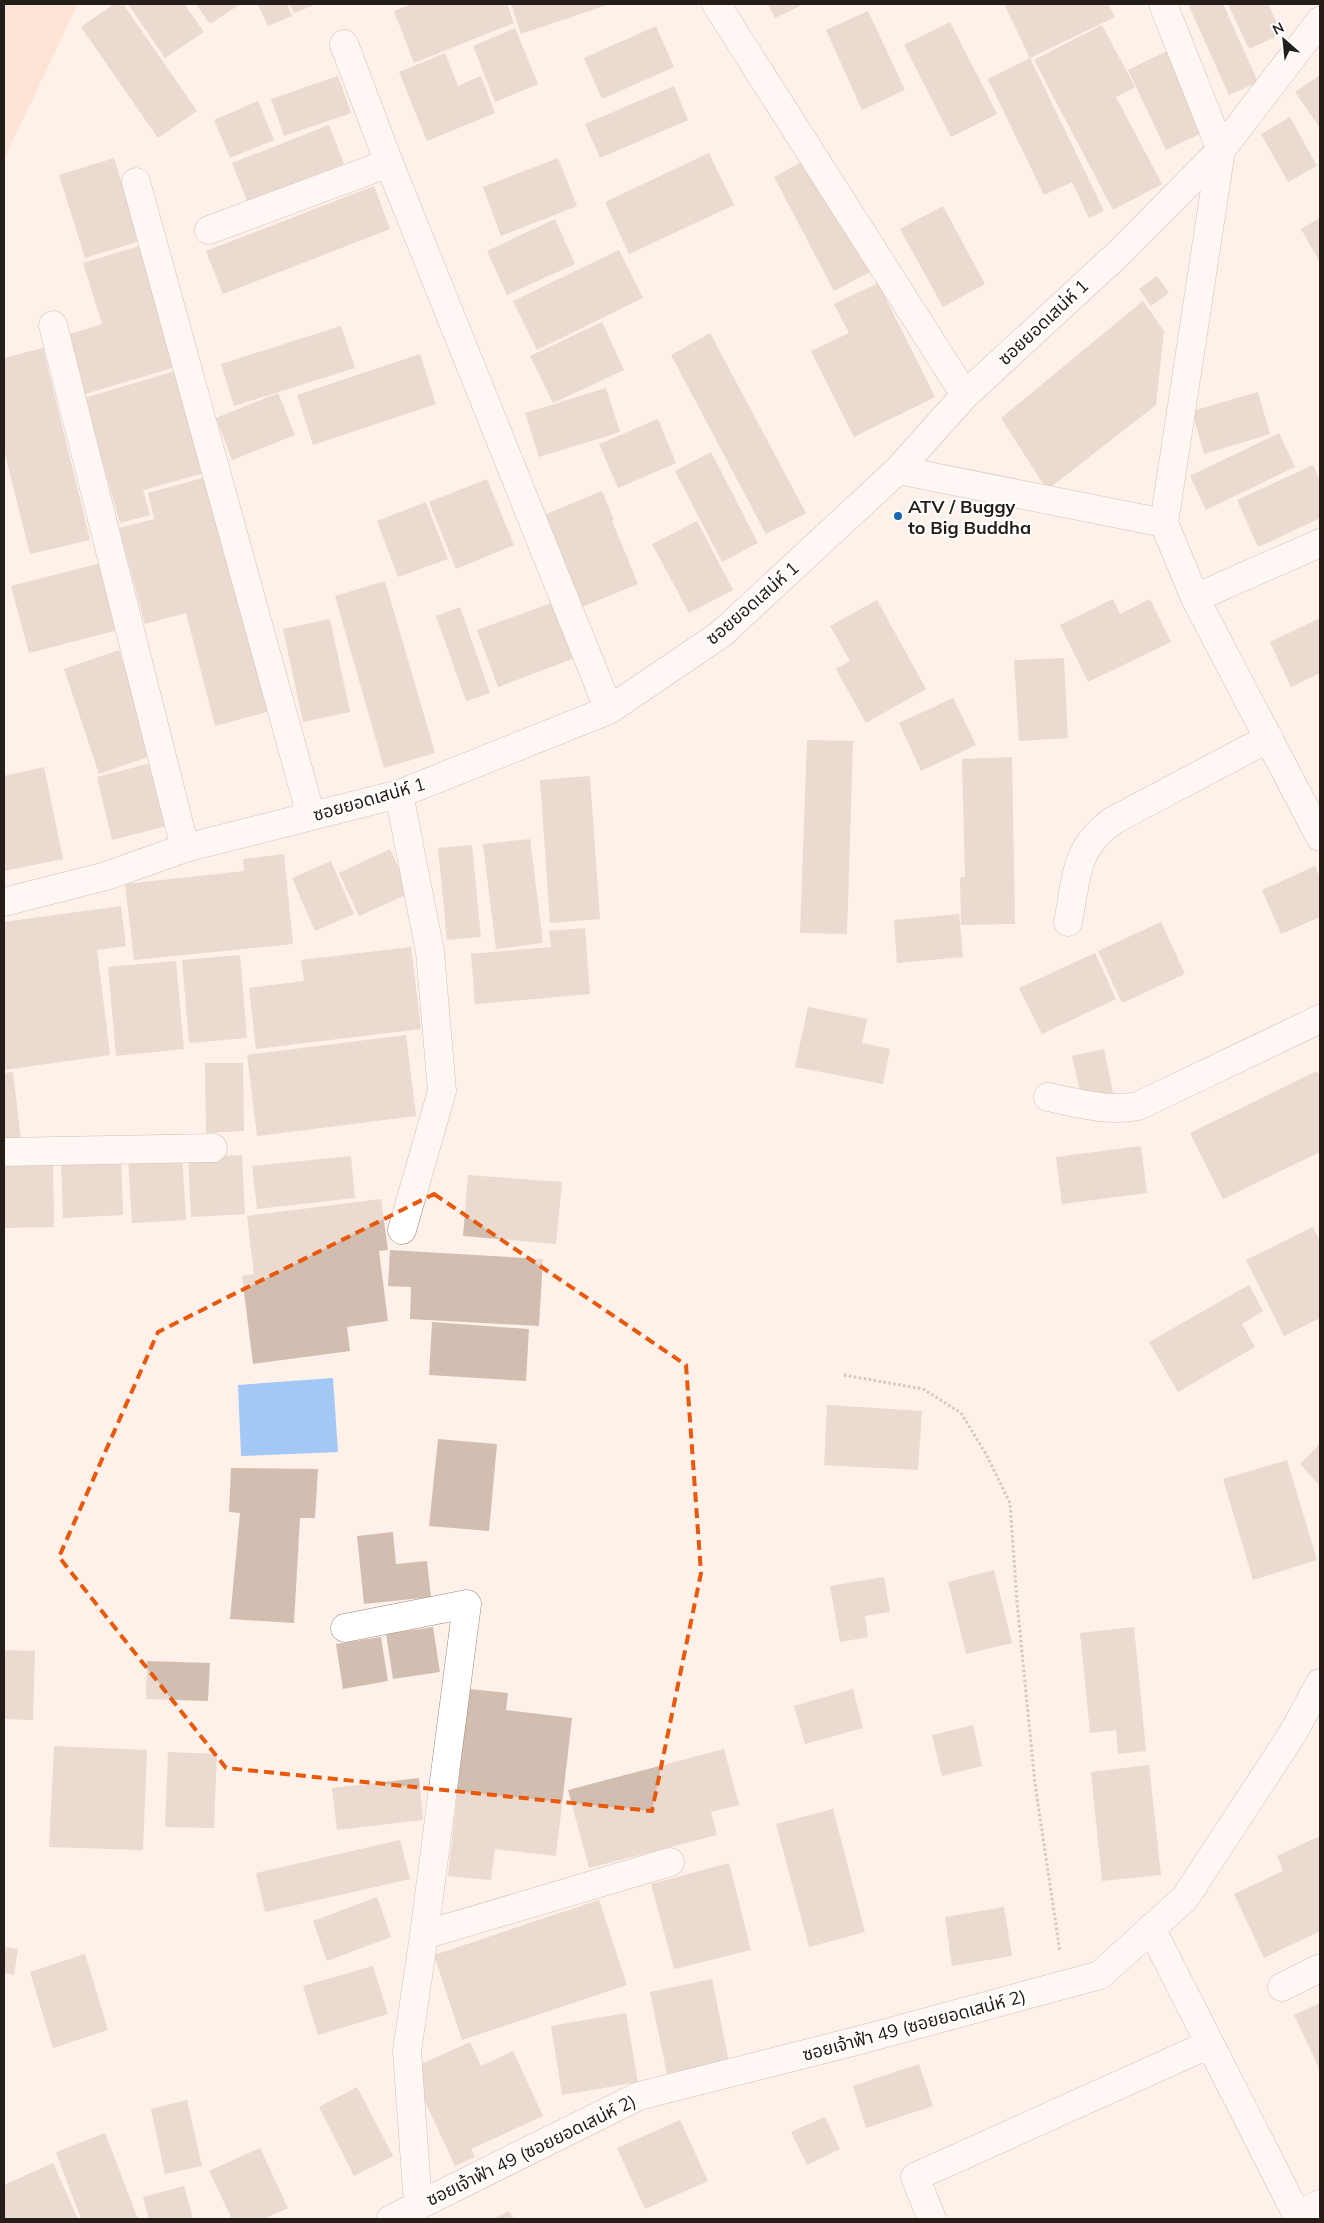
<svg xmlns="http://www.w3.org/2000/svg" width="1324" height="2223" font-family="Mulish,'Noto Sans Thai',sans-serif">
<rect width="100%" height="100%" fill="#fef1e9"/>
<path fill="#fdd6be" d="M 4,4 L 78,4 L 4,159 Z"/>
<path fill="#a3c8f6" d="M 333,1378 L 338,1452 L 241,1456 L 238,1385 Z"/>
<path fill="#d2beb1" d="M 114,4 L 123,4 L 197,111 L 158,138 L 81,27 Z
M 128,4 L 184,4 L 204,32 L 165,58 Z
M 196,4 L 238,4 L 239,5 L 210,24 Z
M 258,4 L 287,4 L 292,16 L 268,26 Z
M 290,4 L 317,4 L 294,13 Z
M 413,4 L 507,4 L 514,23 L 414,63 L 394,11 Z
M 511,4 L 610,4 L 521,34 Z
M 768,4 L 804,4 L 775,18 Z
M 1004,4 L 1108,4 L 1115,17 L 1030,58 Z
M 1188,4 L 1223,4 L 1258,82 L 1229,95 Z
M 1228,4 L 1268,4 L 1282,34 L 1249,49 Z
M 868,11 L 905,90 L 862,110 L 826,30 Z
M 950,22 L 997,114 L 951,137 L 904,45 Z
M 1102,25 L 1135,87 L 1116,97 L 1162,184 L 1113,210 L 1034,60 Z
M 656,26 L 674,67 L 602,99 L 584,58 Z
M 515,28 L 538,84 L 495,102 L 473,46 Z
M 1169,50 L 1208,130 L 1166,150 L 1128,70 Z
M 445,53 L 458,86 L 481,76 L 495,113 L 427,141 L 399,72 Z
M 1030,58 L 1104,211 L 1089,218 L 1072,182 L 1044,195 L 988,79 Z
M 1320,75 L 1320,128 L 1295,92 Z
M 338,76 L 351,113 L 284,136 L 271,99 Z
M 674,86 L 688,120 L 600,158 L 585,124 Z
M 258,101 L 274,140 L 230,158 L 214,120 Z
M 1290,117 L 1317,166 L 1288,182 L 1261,134 Z
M 329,125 L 344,164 L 247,201 L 232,163 Z
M 709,153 L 734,205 L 629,254 L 605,202 Z
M 114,158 L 140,241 L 85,258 L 59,175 Z
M 558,158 L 577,206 L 501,236 L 483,187 Z
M 809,158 L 870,272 L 834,291 L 774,177 Z
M 374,186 L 390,229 L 223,294 L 206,251 Z
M 943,206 L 985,284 L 943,307 L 900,229 Z
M 1320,218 L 1320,262 L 1301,229 Z
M 555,219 L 575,264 L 507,295 L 487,251 Z
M 142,245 L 179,366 L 82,395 L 64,336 L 102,324 L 83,263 Z
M 619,250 L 643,298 L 537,350 L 513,301 Z
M 1157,276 L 1169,293 L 1151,306 L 1139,289 Z
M 878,283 L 935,397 L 854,437 L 811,351 L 849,333 L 834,304 Z
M 1143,301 L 1164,331 L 1156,405 L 1047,490 L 1001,418 Z
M 602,322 L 624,370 L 553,403 L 530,356 Z
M 341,326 L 355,368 L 234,406 L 221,364 Z
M 710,333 L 806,513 L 766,534 L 671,355 Z
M 43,348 L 90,540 L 30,554 L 4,450 L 4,358 Z
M 420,354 L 436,404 L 313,445 L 297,395 Z
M 179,370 L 208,472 L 143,490 L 150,515 L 120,523 L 84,398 Z
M 606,388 L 620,432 L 539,457 L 525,413 Z
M 1258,392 L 1270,434 L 1204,454 L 1192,411 Z
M 278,393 L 295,435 L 232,460 L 216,418 Z
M 658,419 L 676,463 L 618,488 L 599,444 Z
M 1279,433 L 1295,467 L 1206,510 L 1190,476 Z
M 711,452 L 758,543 L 722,562 L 675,471 Z
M 1313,465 L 1320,481 L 1320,518 L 1258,547 L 1237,500 Z
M 210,476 L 271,711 L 215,726 L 186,613 L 145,624 L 119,528 L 154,519 L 148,493 Z
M 487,479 L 514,545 L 456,569 L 429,502 Z
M 602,491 L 614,520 L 612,521 L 638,584 L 582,607 L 544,515 Z
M 426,502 L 448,559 L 398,577 L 377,521 Z
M 697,521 L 733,590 L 689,613 L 652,544 Z
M 105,562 L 122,629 L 29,653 L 11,586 Z
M 385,581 L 435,753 L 384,768 L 335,596 Z
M 1113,599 L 1120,614 L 1150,599 L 1171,642 L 1088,682 L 1060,625 Z
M 877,600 L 926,689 L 866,723 L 836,669 L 850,661 L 830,626 Z
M 554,602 L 575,658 L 498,687 L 477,630 Z
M 460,607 L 490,693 L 466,701 L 436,616 Z
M 1320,618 L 1320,673 L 1291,687 L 1270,642 Z
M 330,619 L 350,712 L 303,722 L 283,629 Z
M 119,650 L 154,755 L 99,774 L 64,669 Z
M 1064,658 L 1068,738 L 1019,741 L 1014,660 Z
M 953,698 L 976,745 L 921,771 L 899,723 Z
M 807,740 L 853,741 L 847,934 L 800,933 Z
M 1012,757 L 1015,924 L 961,925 L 960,877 L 965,877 L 962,759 Z
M 159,761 L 175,824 L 112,840 L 97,777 Z
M 44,767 L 63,859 L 4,871 L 4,776 Z
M 590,776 L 600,919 L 550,923 L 540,780 Z
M 530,839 L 543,943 L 496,949 L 483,844 Z
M 472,845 L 481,937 L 447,940 L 438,848 Z
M 390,849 L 410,893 L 359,916 L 339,873 Z
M 284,854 L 293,944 L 134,960 L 125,884 L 244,871 L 243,859 Z
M 331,861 L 354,914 L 315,931 L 292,878 Z
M 1315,866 L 1320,878 L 1320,917 L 1281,934 L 1262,890 Z
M 121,906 L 126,946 L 97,950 L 110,1055 L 4,1070 L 4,922 Z
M 959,914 L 963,957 L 897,963 L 894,920 Z
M 1161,922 L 1185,974 L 1122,1003 L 1098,951 Z
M 585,928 L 590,994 L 475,1004 L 471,954 L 551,947 L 549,931 Z
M 411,947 L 421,1029 L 256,1049 L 249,988 L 304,981 L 301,960 Z
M 1095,953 L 1116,999 L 1042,1034 L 1019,988 Z
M 240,955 L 247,1038 L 189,1043 L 182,960 Z
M 176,961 L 184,1049 L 116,1056 L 108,967 Z
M 808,1007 L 867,1019 L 862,1043 L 890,1049 L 883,1084 L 795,1067 Z
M 406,1035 L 416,1116 L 257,1136 L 247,1055 Z
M 1104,1049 L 1113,1093 L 1082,1100 L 1072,1056 Z
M 205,1063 L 243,1063 L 244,1131 L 206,1133 Z
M 1317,1071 L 1320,1077 L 1320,1152 L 1223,1199 L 1190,1133 Z
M 13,1072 L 21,1139 L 4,1141 L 4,1073 Z
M 1141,1146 L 1147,1193 L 1062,1204 L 1056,1157 Z
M 182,1154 L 186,1220 L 132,1223 L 128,1157 Z
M 242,1155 L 245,1214 L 191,1217 L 188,1158 Z
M 121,1156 L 123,1215 L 63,1218 L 61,1158 Z
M 351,1156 L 355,1198 L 257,1209 L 252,1166 Z
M 4,1161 L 53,1161 L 54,1227 L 4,1228 Z
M 468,1175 L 562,1182 L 556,1244 L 463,1236 Z
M 381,1199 L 388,1250 L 379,1251 L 388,1321 L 347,1327 L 350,1351 L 253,1364 L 242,1276 L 254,1274 L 247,1216 Z
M 1313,1227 L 1320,1241 L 1320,1318 L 1284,1336 L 1246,1260 Z
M 390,1250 L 543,1259 L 539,1326 L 410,1319 L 411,1287 L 388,1286 Z
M 1249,1285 L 1263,1311 L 1242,1324 L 1255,1347 L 1178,1392 L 1149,1342 Z
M 432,1322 L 529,1329 L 526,1381 L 429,1375 Z
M 827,1405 L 922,1411 L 918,1470 L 824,1465 Z
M 438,1439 L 497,1444 L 489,1531 L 429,1526 Z
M 1320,1442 L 1320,1486 L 1300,1464 L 1316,1448 Z
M 1287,1460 L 1317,1560 L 1253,1580 L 1223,1479 Z
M 231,1468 L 318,1469 L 315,1518 L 300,1518 L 294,1623 L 230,1619 L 240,1513 L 229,1512 Z
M 393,1532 L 396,1564 L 427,1561 L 431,1597 L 364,1604 L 357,1536 Z
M 994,1570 L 1012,1643 L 966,1654 L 948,1582 Z
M 884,1577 L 890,1612 L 865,1616 L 868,1637 L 840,1642 L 830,1586 Z
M 433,1627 L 440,1672 L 393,1679 L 386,1634 Z
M 1134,1627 L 1146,1751 L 1118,1754 L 1116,1730 L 1090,1733 L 1080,1633 Z
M 381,1637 L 388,1681 L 343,1689 L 336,1644 Z
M 4,1650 L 35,1651 L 33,1720 L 4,1719 Z
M 147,1661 L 210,1663 L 208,1701 L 146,1699 Z
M 469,1689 L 508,1693 L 506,1710 L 572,1718 L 556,1856 L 495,1849 L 491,1880 L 448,1876 Z
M 853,1689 L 863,1728 L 805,1744 L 794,1706 Z
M 973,1725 L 982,1766 L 942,1776 L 932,1735 Z
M 54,1746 L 147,1750 L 143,1850 L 49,1847 Z
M 724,1749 L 739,1805 L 711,1812 L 717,1835 L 589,1868 L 568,1790 Z
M 168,1752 L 217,1754 L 214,1828 L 165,1827 Z
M 1149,1765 L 1161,1875 L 1102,1881 L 1091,1772 Z
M 419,1778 L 423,1820 L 337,1830 L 332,1788 Z
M 833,1809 L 865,1932 L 809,1947 L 776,1824 Z
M 1320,1836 L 1320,1931 L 1264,1958 L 1234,1894 L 1283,1871 L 1277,1856 Z
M 400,1840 L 410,1879 L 265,1912 L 256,1873 Z
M 729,1863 L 751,1950 L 674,1969 L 651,1884 Z
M 377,1897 L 391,1937 L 327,1961 L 313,1921 Z
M 599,1900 L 627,1985 L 462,2040 L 434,1955 Z
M 1004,1907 L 1012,1956 L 952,1966 L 945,1917 Z
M 4,1947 L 18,1949 L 14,1975 L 4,1973 Z
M 85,1954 L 108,2030 L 53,2048 L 30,1972 Z
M 373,1966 L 388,2014 L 318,2035 L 303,1986 Z
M 712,1979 L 729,2062 L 667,2074 L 650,1992 Z
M 1320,2003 L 1320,2070 L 1294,2015 Z
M 626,2013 L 638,2082 L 562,2095 L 551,2026 Z
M 470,2042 L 481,2066 L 513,2051 L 543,2116 L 471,2149 L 475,2157 L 455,2166 L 410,2069 Z
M 919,2064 L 933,2106 L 866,2128 L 853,2086 Z
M 357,2087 L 393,2156 L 354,2176 L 319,2107 Z
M 187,2100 L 202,2166 L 165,2174 L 151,2109 Z
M 825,2117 L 840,2149 L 807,2165 L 791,2132 Z
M 680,2120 L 708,2181 L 645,2209 L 617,2148 Z
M 105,2133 L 138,2219 L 81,2219 L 56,2152 Z
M 260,2148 L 288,2208 L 263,2219 L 232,2219 L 209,2171 Z
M 53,2163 L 78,2219 L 4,2219 L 4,2185 Z
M 184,2186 L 193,2219 L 149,2219 L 143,2197 Z
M 509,2211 L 514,2219 L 493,2219 Z"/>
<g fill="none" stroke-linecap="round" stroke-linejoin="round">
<g stroke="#9b887c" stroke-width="29">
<path id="minor" d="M 716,4 L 965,395
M 1163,4 L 1221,150 L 1164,523 L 1195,598 L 1320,837
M 344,44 L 389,163 L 609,710
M 136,182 L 311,816
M 209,230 L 389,163
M 53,325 L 185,848
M 898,470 L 1164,523
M 1195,598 L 1320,543
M 399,794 L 430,952 L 442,1091 L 402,1230
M 4,902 L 106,876 L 185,848 L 399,794 L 609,710 L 721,634 L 898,470 L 965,395 L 1118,254 L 1221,150 L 1320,21
M 1068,922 C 1077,877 1074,848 1114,820 L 1269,738
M 1048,1097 C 1078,1103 1107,1112 1138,1106 L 1320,1019
M 4,1152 L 213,1148
M 345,1628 L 467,1604 L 424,1935 L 407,2051 L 418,2205
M 1151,1928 L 1299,2219
M 424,1935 L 670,1862
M 1282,1987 L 1320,1968
M 1297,2215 L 1320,2204
M 391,2219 L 639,2096 L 864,2039 L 1100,1975 L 1185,1898 L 1293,1733 L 1320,1683
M 932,2219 L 915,2177 L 1210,2044"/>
</g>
<path stroke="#a29891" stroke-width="3" stroke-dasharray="2.5 2.5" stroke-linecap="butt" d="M 844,1375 L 923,1389 L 961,1413 L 986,1454 L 1010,1503 L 1017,1602 L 1035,1784 L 1060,1952"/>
<use href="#minor" stroke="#fff" stroke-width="28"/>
</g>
<path d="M0 0H1324V2223H0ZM 434,1194 L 686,1365 L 701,1573 L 652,1811 L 226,1768 L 59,1557 L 158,1332 Z" fill="#fef1e9" fill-opacity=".55" fill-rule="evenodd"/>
<path fill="none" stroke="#e8590c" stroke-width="4" stroke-dasharray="10 6" stroke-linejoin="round" d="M 434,1194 L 686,1365 L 701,1573 L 652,1811 L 226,1768 L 59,1557 L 158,1332 Z"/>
<circle fill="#1966b5" stroke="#fff" stroke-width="2" cx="898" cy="516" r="5"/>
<g text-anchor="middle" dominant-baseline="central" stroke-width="4.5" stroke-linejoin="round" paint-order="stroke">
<g font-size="18" fill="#241d18" stroke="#fff">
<text transform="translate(1043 322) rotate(-43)">ซอยยอดเสน่ห์ 1</text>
<text transform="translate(752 603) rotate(-41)">ซอยยอดเสน่ห์ 1</text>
<text transform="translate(369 799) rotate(-16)">ซอยยอดเสน่ห์ 1</text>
<text transform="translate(914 2025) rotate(-15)">ซอยเจ้าฟ้า 49 (ซอยยอดเสน่ห์ 2)</text>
<text transform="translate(531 2150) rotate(-26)">ซอยเจ้าฟ้า 49 (ซอยยอดเสน่ห์ 2)</text>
</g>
<g font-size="18" font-weight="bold" fill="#241d18" stroke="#fff" text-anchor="start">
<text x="908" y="506">ATV / Buggy<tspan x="908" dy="21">to Big Buddha</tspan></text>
</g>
</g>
<rect width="1324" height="2223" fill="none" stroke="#241d18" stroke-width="10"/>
<g transform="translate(1284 40) rotate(333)" stroke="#ffffff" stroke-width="4" paint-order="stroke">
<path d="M0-4L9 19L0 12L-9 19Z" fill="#241d18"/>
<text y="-8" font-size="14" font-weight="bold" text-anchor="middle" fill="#241d18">N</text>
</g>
</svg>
